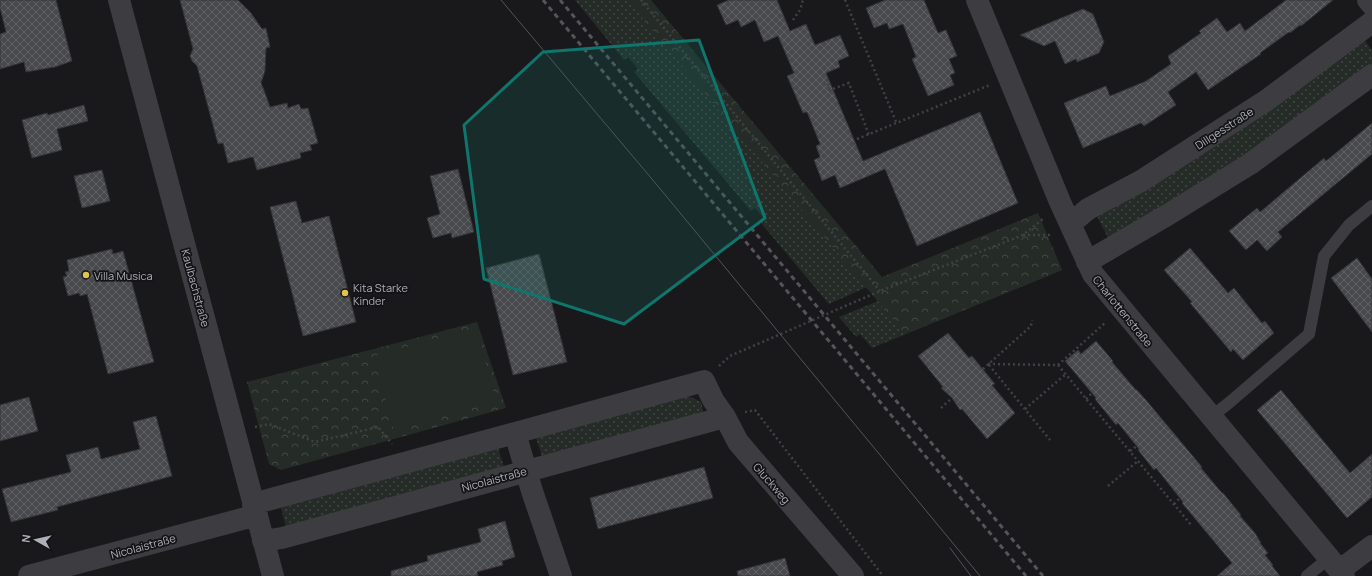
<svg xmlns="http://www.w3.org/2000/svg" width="1372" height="576" font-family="Manrope,sans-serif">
<defs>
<pattern id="grass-dots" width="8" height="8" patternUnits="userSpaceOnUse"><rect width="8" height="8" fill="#252c27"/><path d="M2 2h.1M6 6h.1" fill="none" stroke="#424844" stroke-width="1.8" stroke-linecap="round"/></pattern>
<pattern id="forest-crowns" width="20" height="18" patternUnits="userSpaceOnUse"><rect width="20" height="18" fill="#252c27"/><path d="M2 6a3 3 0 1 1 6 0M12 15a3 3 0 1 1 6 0" fill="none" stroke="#424844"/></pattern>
<pattern id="building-cross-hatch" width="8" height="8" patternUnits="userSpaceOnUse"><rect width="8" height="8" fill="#48494d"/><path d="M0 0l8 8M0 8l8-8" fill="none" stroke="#606165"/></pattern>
</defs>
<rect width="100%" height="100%" fill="#19191b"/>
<path fill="url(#grass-dots)" d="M 575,0 L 634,0 L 867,287 L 829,304 L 761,223 L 765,220 L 755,208 L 751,211 L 634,72 L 638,69 L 628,57 L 624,60 Z
M 1364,39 L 1372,51 L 1372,65 L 1236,162 L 1108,238 L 1097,216 Z
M 1022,242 L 1052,247 L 1062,270 L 872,348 L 860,334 L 856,337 L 839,317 Z
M 687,395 L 701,402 L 703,411 L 702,415 L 542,456 L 536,438 Z
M 498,448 L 504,467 L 286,527 L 281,508 Z"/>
<path fill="url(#forest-crowns)" d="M 627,0 L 651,0 L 882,277 L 1038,213 L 1062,270 L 905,334 Z
M 477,322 L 506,408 L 281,470 L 269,464 L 247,382 Z"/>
<path fill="#252c27" d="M 476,328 L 496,401 L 394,430 L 374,356 Z"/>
<path fill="url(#building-cross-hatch)" stroke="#343337" d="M 0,0 L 56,0 L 72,61 L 55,67 L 26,72 L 24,62 L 0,69 L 0,34 L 6,32 L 0,8 Z
M 180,0 L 238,0 L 251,13 L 262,29 L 266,28 L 270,47 L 266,48 L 265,71 L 261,83 L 264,90 L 270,107 L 287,103 L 288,108 L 299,104 L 301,109 L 308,108 L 318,143 L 310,145 L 312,150 L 300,153 L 301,158 L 257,170 L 253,157 L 228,163 L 223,143 L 218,144 L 197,66 L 192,61 L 190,56 L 193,49 Z
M 729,0 L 777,0 L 790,31 L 806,24 L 815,45 L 840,35 L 849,56 L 838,61 L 840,67 L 826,73 L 863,161 L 980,112 L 1018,203 L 917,246 L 885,169 L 840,188 L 835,175 L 822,181 L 814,160 L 820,157 L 816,146 L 820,144 L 807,112 L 803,113 L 787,76 L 794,73 L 778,36 L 764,42 L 755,20 L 741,27 L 738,20 L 726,25 L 717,5 Z
M 885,0 L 924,0 L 938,33 L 946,30 L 957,56 L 949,59 L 955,73 L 950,75 L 954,85 L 928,96 L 912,59 L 916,57 L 903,24 L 889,29 L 887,23 L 874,28 L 866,8 Z
M 1286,0 L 1333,0 L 1301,26 L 1300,25 L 1290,33 L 1289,32 L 1260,53 L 1261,54 L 1208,90 L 1196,72 L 1168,92 L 1176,105 L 1144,126 L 1141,123 L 1083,148 L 1064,103 L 1106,86 L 1110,96 L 1146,81 L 1171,64 L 1168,56 L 1201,33 L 1199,31 L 1217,18 L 1227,32 L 1240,23 L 1245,31 Z
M 1083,9 L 1093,14 L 1104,42 L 1099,53 L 1077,62 L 1076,59 L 1065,64 L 1055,41 L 1044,46 L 1020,35 Z
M 84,105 L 88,121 L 57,129 L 62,150 L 32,158 L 22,120 L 47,113 L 48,115 Z
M 1372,123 L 1372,154 L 1278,232 L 1282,237 L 1267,251 L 1257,240 L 1246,250 L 1229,231 L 1257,208 L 1260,212 L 1324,158 L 1326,161 Z
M 458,169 L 474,232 L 452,238 L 451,233 L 433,238 L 427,218 L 440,214 L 430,176 Z
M 102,170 L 110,201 L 82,208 L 74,176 Z
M 296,201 L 302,223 L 329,216 L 356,322 L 303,336 L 270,207 Z
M 1190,248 L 1228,293 L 1234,288 L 1262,323 L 1265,321 L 1274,333 L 1243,360 L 1233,349 L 1231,352 L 1190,303 L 1192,302 L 1164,270 Z
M 112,249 L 113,254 L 123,251 L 154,362 L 108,374 L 87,294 L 80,296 L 79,293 L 68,296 L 63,277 L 67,276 L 65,272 L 69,271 L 67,260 Z
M 539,254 L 567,362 L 513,375 L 486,268 Z
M 1357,258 L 1372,279 L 1372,332 L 1331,278 Z
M 948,333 L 969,358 L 972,356 L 995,384 L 992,385 L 1015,413 L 987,439 L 962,409 L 960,410 L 952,398 L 941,388 L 943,387 L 918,356 Z
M 1096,341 L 1113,361 L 1112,362 L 1136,390 L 1136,389 L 1146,400 L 1202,467 L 1201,468 L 1222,493 L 1223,493 L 1241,515 L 1240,516 L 1255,533 L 1261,543 L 1260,543 L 1268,553 L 1265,555 L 1273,565 L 1272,566 L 1280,576 L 1217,576 L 1232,563 L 1182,503 L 1183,502 L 1156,468 L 1154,470 L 1138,450 L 1139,449 L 1118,423 L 1116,425 L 1095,399 L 1096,398 L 1065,361 L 1078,350 L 1081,354 Z
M 1281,390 L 1350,473 L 1372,454 L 1372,497 L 1347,518 L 1257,410 Z
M 29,397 L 38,431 L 0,441 L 0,405 Z
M 156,416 L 172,476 L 57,507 L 58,510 L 11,522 L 2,489 L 71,472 L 66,455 L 98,447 L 101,459 L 140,449 L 133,422 Z
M 704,467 L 713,498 L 598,529 L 590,498 Z
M 505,521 L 515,557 L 502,561 L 503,565 L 477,572 L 478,576 L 391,576 L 391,571 L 428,561 L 427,556 L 481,542 L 478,529 Z
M 785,558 L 790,576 L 738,576 L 737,571 Z"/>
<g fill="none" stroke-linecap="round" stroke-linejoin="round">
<path stroke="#404146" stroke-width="2.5" stroke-dasharray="2 3" stroke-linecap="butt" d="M 641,0 L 880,291
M 845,0 L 897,124
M 793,20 L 800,10 L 803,0
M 826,79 L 830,90 L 849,83 L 869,135
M 857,139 L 990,85
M 1023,235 L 1052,235
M 988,364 L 1058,365 L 1106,322
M 989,365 L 1050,440
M 1058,365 L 1192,526
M 719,366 L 730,356 L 880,291 L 1023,235 L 1044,218
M 983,369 L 1031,326 L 1032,320
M 1086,399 L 1092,393
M 941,408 L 952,398
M 1025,409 L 1066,374
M 745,412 L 755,410 L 883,576
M 255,427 L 269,424 L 315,442 L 378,427 L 392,444
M 1130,451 L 1137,446
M 1108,486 L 1138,461
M 1174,504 L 1180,498"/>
<path stroke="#3c3c41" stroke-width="12" d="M 1211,417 L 1230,402 L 1309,334 L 1324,256 L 1349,225 L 1372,206
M 1307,576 L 1329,558"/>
<path stroke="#3c3c41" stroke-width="22" d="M 119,0 L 273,576
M 977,0 L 1060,202 L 1093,274 L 1344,576
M 1368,0 L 1372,5
M 1070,224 L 1088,209 L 1141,181 L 1267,100 L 1372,22
M 1087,262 L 1169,214 L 1250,164 L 1372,75
M 515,433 L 532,491 L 561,576
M 253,504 L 515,433 L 704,381 L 713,400 L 725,417 L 738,442 L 853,576
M 263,541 L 282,538 L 725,417
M 1340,570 L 1372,546
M 29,576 L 257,515"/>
<path stroke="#54545a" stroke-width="1" d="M 501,0 L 657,185 L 980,576
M 950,548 L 971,576"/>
<path stroke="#54545a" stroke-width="3" stroke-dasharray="5 4" stroke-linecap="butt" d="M 543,0 L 1026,576
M 560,0 L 1043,576"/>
</g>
<path fill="#0f766e" fill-opacity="0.2" stroke="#0f766e" stroke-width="3" stroke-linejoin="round" d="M 699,40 L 765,218 L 624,324 L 484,279 L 464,125 L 543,52 Z"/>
<g fill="#e1c54b" stroke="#141416" stroke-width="1.5">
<circle cx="86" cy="275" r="4"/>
<circle cx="345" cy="293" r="4"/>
</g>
<g text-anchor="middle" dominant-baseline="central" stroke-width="3.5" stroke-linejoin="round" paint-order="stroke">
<g font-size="11" fill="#adafb9" stroke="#141416">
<text transform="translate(1224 128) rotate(-33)">Dillgesstraße</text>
<text transform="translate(196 288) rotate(75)">Kaulbachstraße</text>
<text transform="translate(1123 311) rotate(51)">Charlottenstraße</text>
<text transform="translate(494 479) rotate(-15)">Nicolaistraße</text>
<text transform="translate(772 483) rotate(49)">Gluckweg</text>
<text transform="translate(143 546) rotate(-15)">Nicolaistraße</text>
</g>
<g font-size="11" fill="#adafb9" stroke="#141416" text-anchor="start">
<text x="94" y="275">Villa Musica</text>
<text x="353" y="287">Kita Starke<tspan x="353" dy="13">Kinder</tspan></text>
</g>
</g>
<g transform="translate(36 540) rotate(278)" stroke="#141416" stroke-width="3" paint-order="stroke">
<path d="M0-3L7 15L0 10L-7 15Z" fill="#adafb9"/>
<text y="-6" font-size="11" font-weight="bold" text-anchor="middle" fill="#adafb9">N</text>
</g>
</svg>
